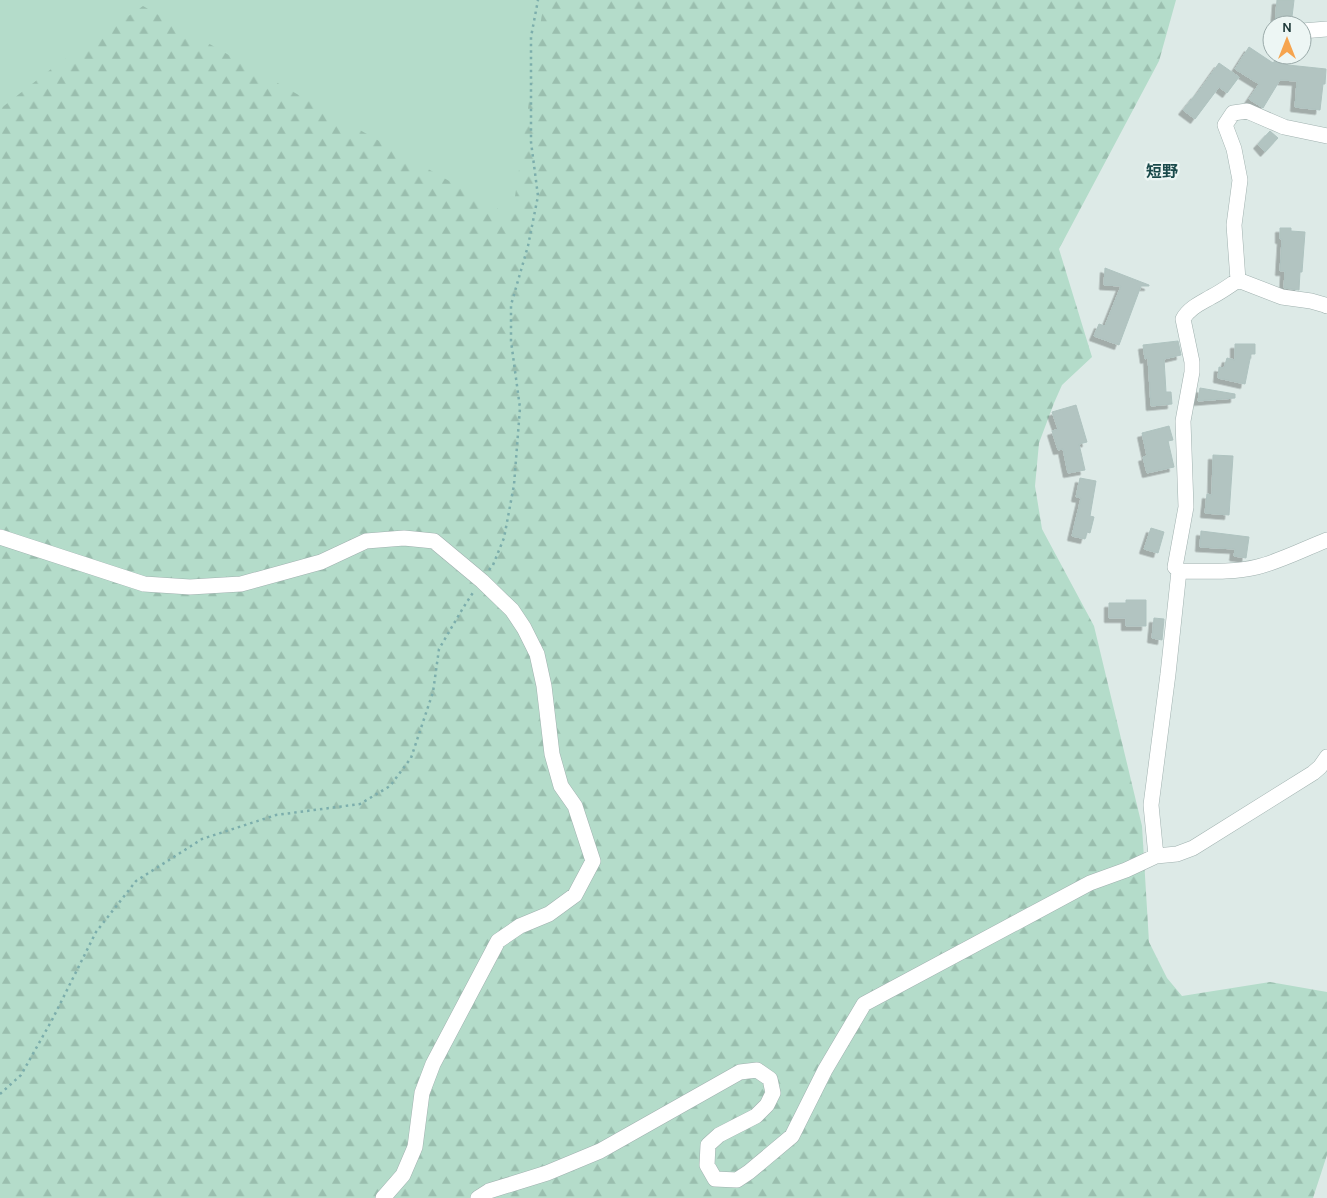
<svg xmlns="http://www.w3.org/2000/svg" width="1327" height="1198" font-family="Karla,'Noto Sans JP',sans-serif">
<defs>
<pattern id="forest-firs" width="22" height="20" patternUnits="userSpaceOnUse" patternTransform="scale(1.25)"><rect width="22" height="20" fill="#b4dcca"/><path d="M5 1l3.5 6h-7zM16 11l3.5 6h-7z" fill="#9abeae"/></pattern>
<filter id="shadow"><feDropShadow dx="-4.5" dy="4.5" stdDeviation="0" flood-color="#0004"/></filter>
</defs>
<rect width="100%" height="100%" fill="#ddeae7"/>
<path fill="#b4dcca" d="M 0,0 L 576,0 L 558,188 L 493,246 L 0,220 Z"/>
<path fill="url(#forest-firs)" d="M 544,0 L 1176,0 L 1159,61 L 1059,249 L 1092,357 L 1062,385 L 1054,403 L 1039,443 L 1035,486 L 1042,529 L 1094,626 L 1142,826 L 1149,942 L 1167,978 L 1182,996 L 1270,982 L 1327,992 L 1327,1155 L 1313,1198 L 0,1198 L 0,109 L 55,66 L 143,6 L 512,217 Z"/>
<path fill="#b2c4c1" stroke="#afc3c0" filter="url(#shadow)" d="M 1277,0 L 1294,0 L 1291,25 L 1275,25 Z
M 1249,47 L 1273,63 L 1277,58 L 1288,65 L 1326,69 L 1325,84 L 1323,84 L 1320,110 L 1295,107 L 1297,81 L 1280,80 L 1263,108 L 1249,99 L 1259,84 L 1235,69 Z
M 1219,63 L 1239,77 L 1227,93 L 1219,87 L 1195,119 L 1183,110 L 1196,94 L 1197,94 Z
M 1270,131 L 1278,138 L 1265,152 L 1258,144 Z
M 1280,228 L 1291,228 L 1291,231 L 1305,232 L 1302,272 L 1300,272 L 1299,290 L 1284,288 L 1285,271 L 1280,271 L 1282,239 L 1280,239 Z
M 1105,268 L 1149,285 L 1149,286 L 1141,286 L 1119,345 L 1094,336 L 1099,324 L 1105,326 L 1121,286 L 1104,285 Z
M 1178,341 L 1181,355 L 1164,359 L 1166,392 L 1171,392 L 1172,404 L 1151,406 L 1148,358 L 1145,359 L 1143,345 Z
M 1235,344 L 1255,344 L 1255,354 L 1251,354 L 1245,384 L 1218,378 L 1219,367 L 1224,368 L 1227,358 L 1235,360 Z
M 1200,388 L 1235,394 L 1235,398 L 1198,401 Z
M 1076,405 L 1087,442 L 1079,444 L 1085,470 L 1068,473 L 1063,449 L 1058,450 L 1052,431 L 1058,429 L 1052,412 Z
M 1169,426 L 1173,440 L 1168,441 L 1174,467 L 1147,473 L 1143,457 L 1147,456 L 1142,433 Z
M 1213,455 L 1233,456 L 1229,515 L 1205,513 L 1207,494 L 1212,495 Z
M 1080,478 L 1096,481 L 1090,516 L 1094,517 L 1090,533 L 1087,532 L 1085,539 L 1072,536 L 1081,498 L 1076,497 Z
M 1151,528 L 1164,532 L 1158,553 L 1144,549 Z
M 1201,531 L 1249,537 L 1246,558 L 1234,556 L 1235,549 L 1200,547 Z
M 1126,600 L 1146,600 L 1146,626 L 1126,626 L 1126,618 L 1109,618 L 1109,603 L 1126,603 Z
M 1154,618 L 1164,619 L 1162,640 L 1152,638 Z"/>
<g fill="none" stroke-linecap="round" stroke-linejoin="round">
<g stroke="#a0b1af" stroke-width="16">
<path id="minor" d="M 1302,31 L 1327,29
M 1238,280 L 1234,225 L 1240,180 L 1234,149 L 1225,125 L 1233,113 L 1247,111 L 1284,127 L 1327,136
M 1238,280 L 1282,297 L 1311,301 L 1325,305 L 1327,306
M 0,537 L 144,584 L 190,587 L 241,584 L 321,562 L 366,541 L 404,538 L 434,541 L 482,581 L 512,610 L 524,628 L 537,654 L 544,686 L 552,754 L 561,786 L 575,806 L 593,861 L 575,895 L 549,914 L 520,926 L 498,941 L 433,1064 L 422,1093 L 415,1147 L 403,1175 L 383,1198
M 1179,571 C 1204,571 1232,573 1257,567 C 1281,561 1304,549 1327,540
M 1156,856 L 1151,805 L 1168,674 L 1179,571 L 1175,567 L 1186,507 L 1183,421 L 1192,372 L 1192,362 L 1183,319 C 1189,308 1201,303 1211,297 C 1221,292 1229,286 1238,280
M 478,1198 L 489,1191 L 547,1173 L 600,1151 L 740,1072 L 757,1070 L 770,1079 L 773,1093 L 767,1105 L 756,1116 L 719,1135 L 708,1145 L 707,1165 L 715,1179 L 737,1180 L 749,1172 L 792,1136 L 825,1070 L 864,1004 L 1090,883 L 1126,870 L 1156,856 L 1177,854 L 1193,848 L 1313,773 L 1320,767 L 1327,757"/>
</g>
<path stroke="#7caeac" stroke-width="2.5" stroke-dasharray="2.5 4" stroke-linecap="butt" d="M 489,570 L 493,565 L 504,538 L 514,485 L 520,408 L 511,341 L 511,305 L 528,246 L 538,196 L 531,142 L 531,37 L 538,0
M 0,1094 L 21,1075 L 52,1020 L 96,932 L 136,881 L 202,839 L 276,815 L 360,804 L 390,786 L 411,758 L 433,692 L 439,649 L 463,608 L 474,591"/>
<use href="#minor" stroke="#fff" stroke-width="15"/>
</g>
<g text-anchor="middle" dominant-baseline="central" stroke-width="4.5" stroke-linejoin="round" paint-order="stroke">
<g font-size="16" font-weight="bold" fill="#1a4a4b" stroke="#edf6f4">
<text x="1162" y="171">短野</text>
</g>
</g>
<g transform="translate(1287 40)"><circle r="24" fill="#edf6f4" stroke="#9aaaa9"/>
<path d="M0-4L9 19L0 12L-9 19Z" fill="#f6a44e"/>
<text y="-8" font-size="14" font-weight="bold" text-anchor="middle" fill="#1e3939">N</text>
</g>
</svg>
